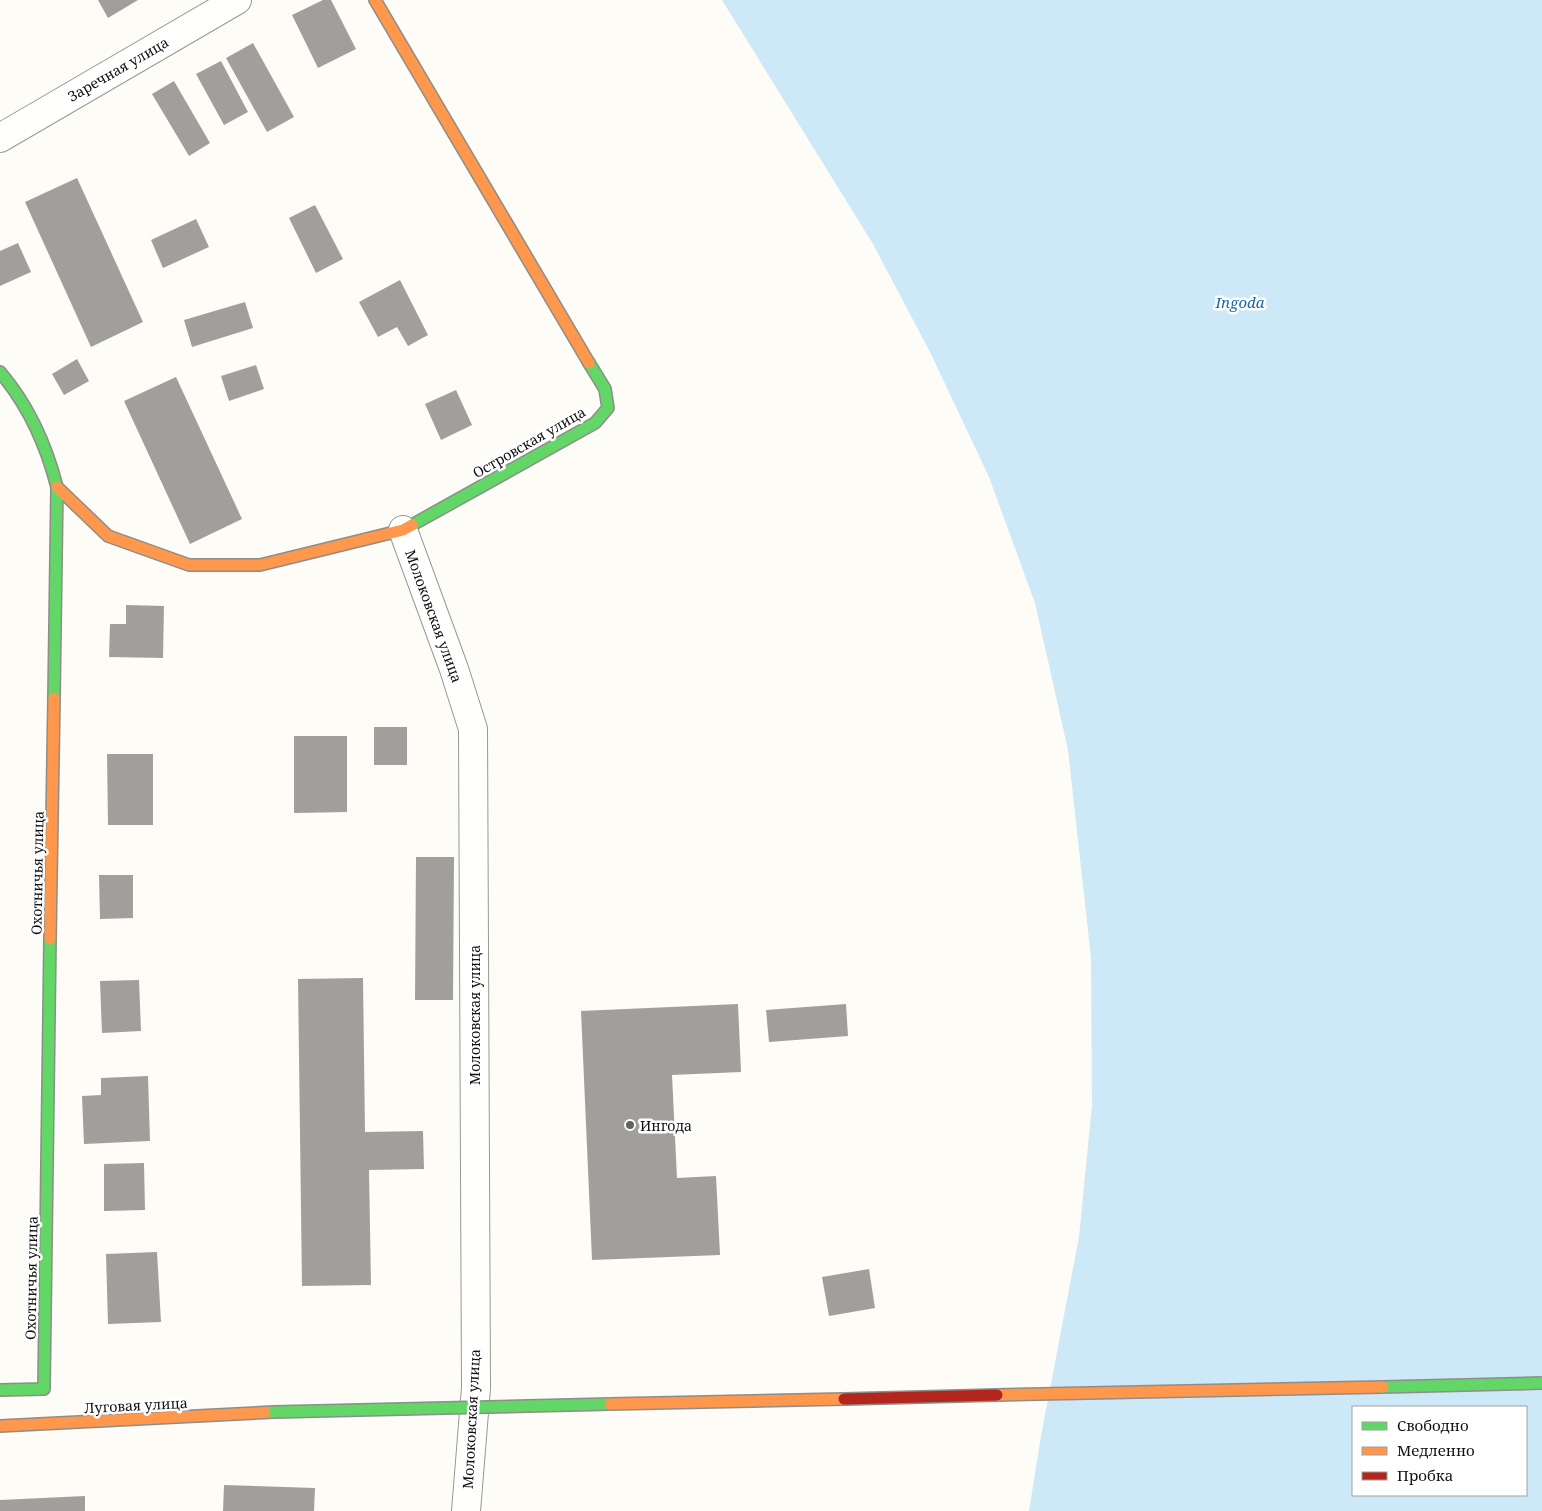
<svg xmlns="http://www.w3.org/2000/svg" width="1542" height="1511" font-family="'Noto Serif',serif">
<rect width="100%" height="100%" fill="#fdfcf7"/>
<path fill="#cde8f7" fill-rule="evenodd" d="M 722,0 L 1542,0 L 1542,1511 L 1029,1511 L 1041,1436 L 1079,1237 L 1092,1105 L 1091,957 L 1068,750 L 1035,603 L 989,477 L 931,354 L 873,244 ZM 1353,1407 L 1526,1407 L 1526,1495 L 1353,1495 Z"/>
<path fill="#a19f9c" d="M 98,0 L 138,0 L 108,18 Z
M 323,0 L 331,0 L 356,49 L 318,68 L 292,15 Z
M 253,43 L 294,117 L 267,132 L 226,58 Z
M 221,61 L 248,112 L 224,125 L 196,74 Z
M 174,81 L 210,143 L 189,156 L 152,94 Z
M 77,178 L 143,322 L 91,347 L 25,202 Z
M 315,205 L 343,259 L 316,273 L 289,218 Z
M 196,219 L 209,247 L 163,268 L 151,240 Z
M 18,243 L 31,272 L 0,286 L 0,251 Z
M 400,280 L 428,335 L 408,346 L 397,327 L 378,337 L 359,302 Z
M 245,302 L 253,328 L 192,347 L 184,320 Z
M 77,359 L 89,381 L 64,395 L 52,374 Z
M 256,365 L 264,389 L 229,401 L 221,376 Z
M 176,377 L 242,519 L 190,544 L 124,401 Z
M 456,390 L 472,425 L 441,440 L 425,404 Z
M 126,605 L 164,606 L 163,658 L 109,657 L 110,624 L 126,624 Z
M 374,727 L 407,727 L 407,765 L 374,765 Z
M 294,736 L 347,736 L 347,812 L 294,813 Z
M 107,754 L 153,754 L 153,825 L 108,825 Z
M 416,857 L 454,857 L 453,1000 L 415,1000 Z
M 99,875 L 133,875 L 133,918 L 100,919 Z
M 363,978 L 365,1132 L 423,1131 L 424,1169 L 369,1170 L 371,1285 L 302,1286 L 298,979 Z
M 139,980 L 141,1031 L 102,1033 L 100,981 Z
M 738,1004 L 741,1072 L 672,1075 L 677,1178 L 716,1176 L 720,1255 L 592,1260 L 581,1011 Z
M 846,1004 L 848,1036 L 769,1042 L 766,1010 Z
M 148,1076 L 150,1141 L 84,1144 L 82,1096 L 101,1095 L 101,1078 Z
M 144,1163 L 145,1210 L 104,1211 L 104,1164 Z
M 157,1252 L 161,1322 L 108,1324 L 106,1254 Z
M 869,1269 L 875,1308 L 829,1316 L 822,1277 Z
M 224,1485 L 315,1488 L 314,1511 L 223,1511 Z
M 85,1496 L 85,1511 L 0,1511 L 0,1500 Z"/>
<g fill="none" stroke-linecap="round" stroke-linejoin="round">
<g stroke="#979795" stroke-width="30">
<path id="street" d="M 0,138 L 237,0
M 403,530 L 454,669 L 473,729 L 476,1388 L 466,1511"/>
</g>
<g stroke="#8e8d8b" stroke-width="14">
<path id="fast" d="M 0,372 C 29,406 46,444 57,487 L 54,698
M 412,525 L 595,423 L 608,408 L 605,389 L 589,363
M 0,1390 L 44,1389 L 50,939"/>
</g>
<g stroke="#8e8d8b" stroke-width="14">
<path id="slow" d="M 375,0 L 589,363
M 57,487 L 108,536 L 189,565 L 260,565 L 403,530 L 412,525
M 50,939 L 54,698
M 0,1426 L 274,1412"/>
</g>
<use href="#street" stroke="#fffffe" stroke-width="28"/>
<use href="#fast" stroke="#63d668" stroke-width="11"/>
<use href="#slow" stroke="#ff974d" stroke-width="11"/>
<g stroke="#8e8d8b" stroke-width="14" stroke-linecap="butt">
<path id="fast-bridge" d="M 1383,1387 L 1542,1383
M 274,1412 L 610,1404"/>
</g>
<g stroke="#8e8d8b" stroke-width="14" stroke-linecap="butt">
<path id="slow-bridge" d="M 997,1395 L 1383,1387
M 610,1404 L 844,1399"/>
</g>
<g stroke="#8e8d8b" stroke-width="14" stroke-linecap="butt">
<path id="jam-bridge" d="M 844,1399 L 997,1395"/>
</g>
<use href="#fast-bridge" stroke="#63d668" stroke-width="11"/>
<use href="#slow-bridge" stroke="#ff974d" stroke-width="11"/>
<use href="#jam-bridge" stroke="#b3261e" stroke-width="11"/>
</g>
<circle fill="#646362" stroke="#fff" stroke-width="2" cx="630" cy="1125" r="5"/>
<g text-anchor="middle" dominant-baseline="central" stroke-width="5" stroke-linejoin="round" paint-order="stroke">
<g font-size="14" fill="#111" stroke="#fff">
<text transform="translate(118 69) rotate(-30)">Заречная улица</text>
<text transform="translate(529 442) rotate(-30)">Островская улица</text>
<text transform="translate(434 616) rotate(70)">Молоковская улица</text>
<text transform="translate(37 873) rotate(-89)">Охотничья улица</text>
<text transform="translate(474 1015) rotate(-90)">Молоковская улица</text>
<text transform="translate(31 1278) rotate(-89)">Охотничья улица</text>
<text transform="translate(136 1405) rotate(-3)">Луговая улица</text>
<text transform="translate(471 1419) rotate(-87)">Молоковская улица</text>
</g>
<g font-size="14" fill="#111" stroke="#fff" text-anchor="start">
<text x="640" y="1125">Ингода</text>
</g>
<g font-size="15" font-style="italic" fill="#1768a6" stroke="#fff">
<text x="1240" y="302">Ingoda</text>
</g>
</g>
<rect x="1352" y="1406" width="175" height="90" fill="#ffffff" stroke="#a0a0a0"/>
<rect x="1362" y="1422" width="25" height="8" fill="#63d668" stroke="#a0a0a0"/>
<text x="1397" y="1431" font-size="15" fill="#111111">Свободно</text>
<rect x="1362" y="1447" width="25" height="8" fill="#ff974d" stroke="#a0a0a0"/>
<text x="1397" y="1456" font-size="15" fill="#111111">Медленно</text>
<rect x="1362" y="1472" width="25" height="8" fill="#b3261e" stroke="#a0a0a0"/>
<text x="1397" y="1481" font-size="15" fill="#111111">Пробка</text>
</svg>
